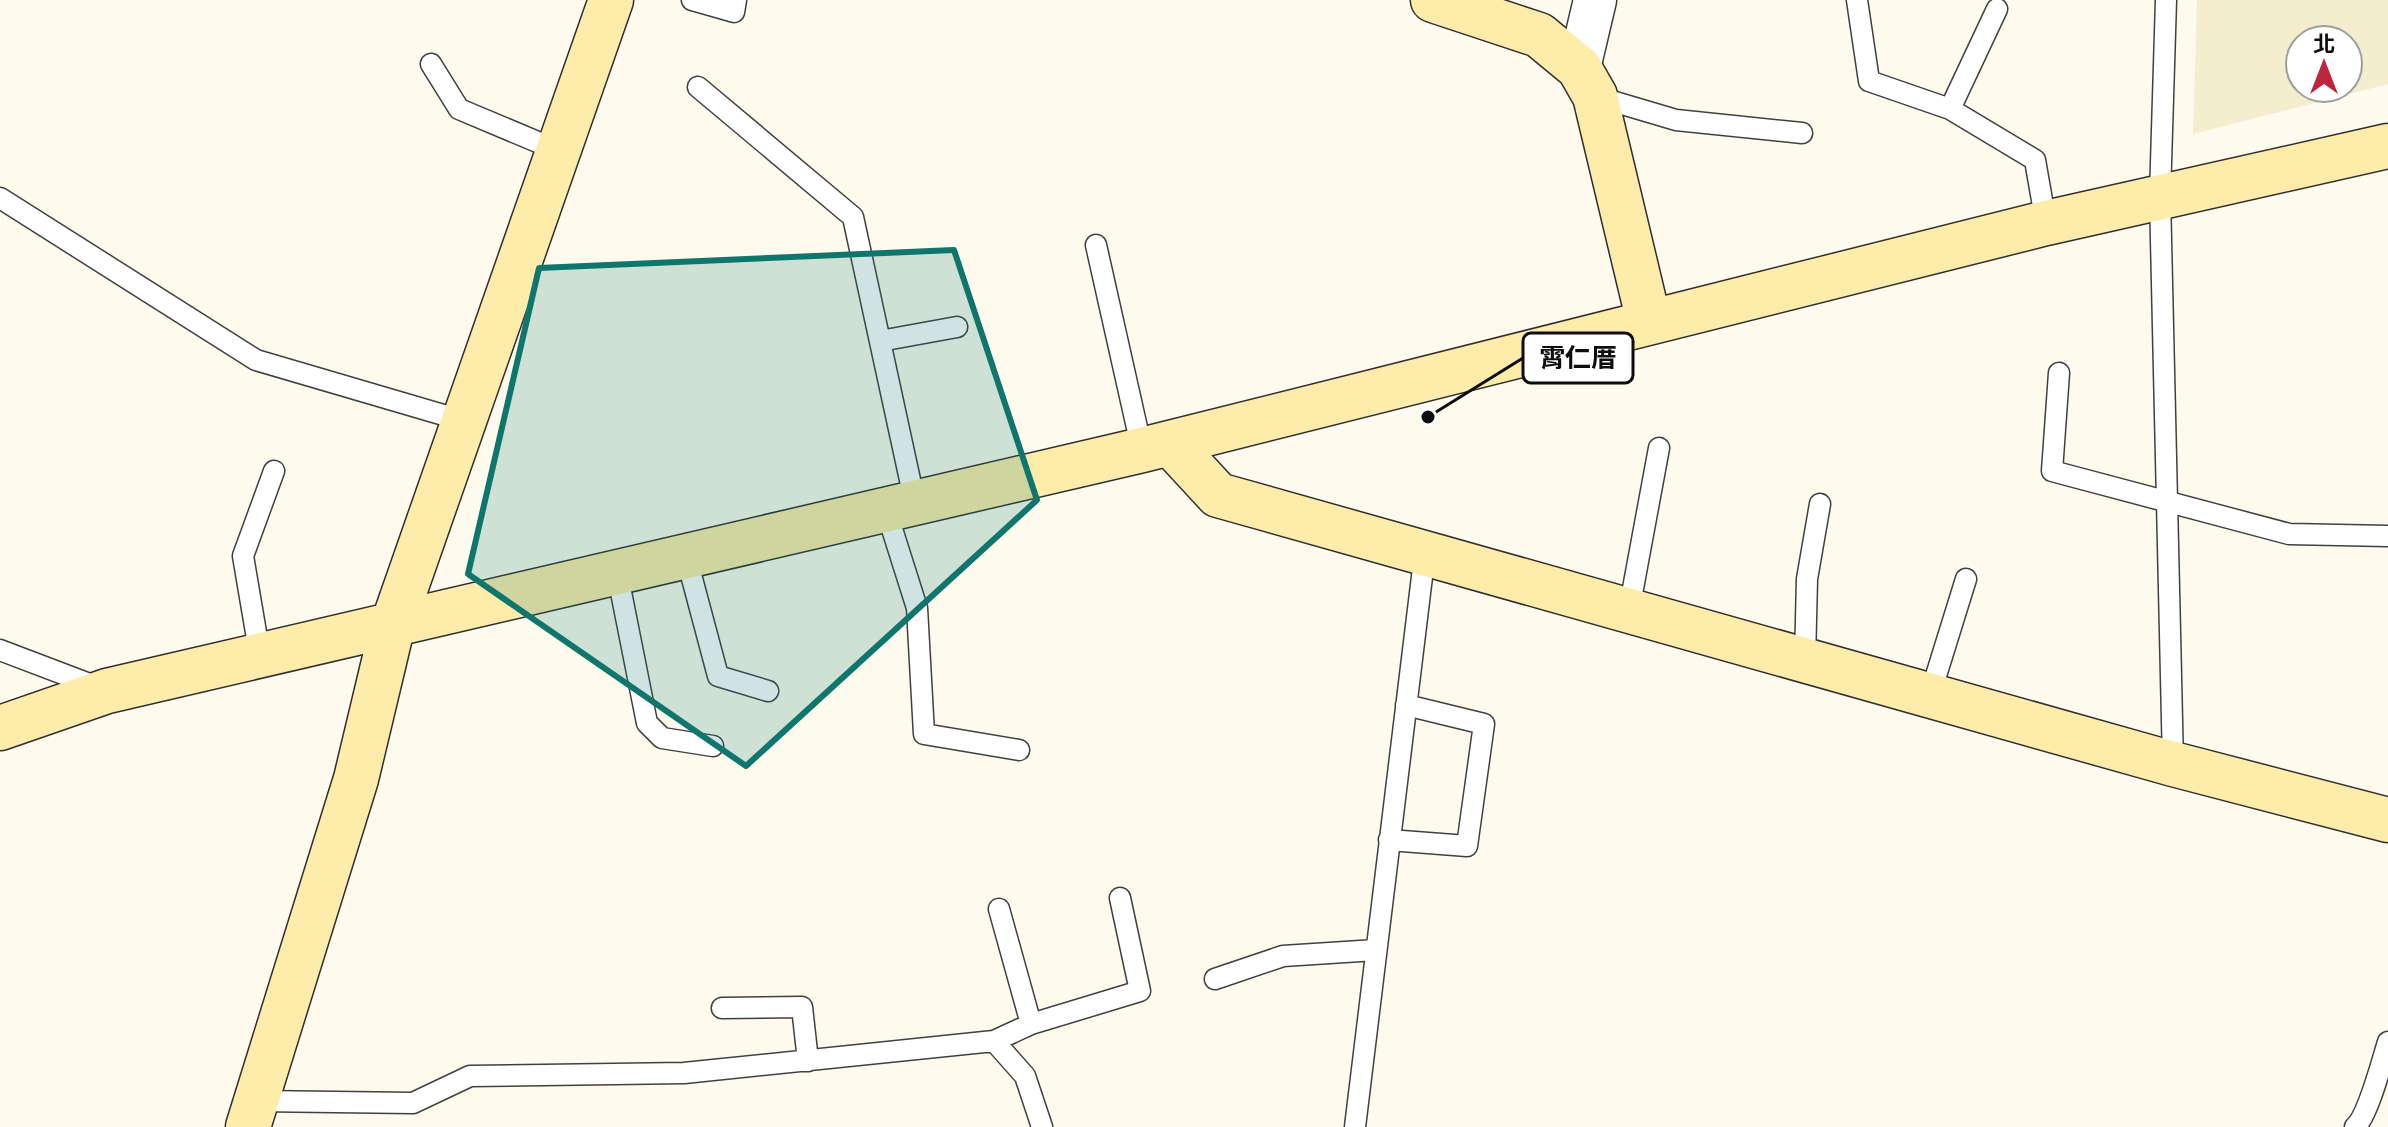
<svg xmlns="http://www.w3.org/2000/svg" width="2388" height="1127" font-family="Bitter,'Noto Sans TC',serif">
<rect width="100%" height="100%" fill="#fffaee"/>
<path fill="#f4edce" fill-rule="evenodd" d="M 2197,0 L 2388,0 L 2388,84 L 2193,134 ZM 2300,40 L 2348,40 L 2348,88 L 2300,88 Z"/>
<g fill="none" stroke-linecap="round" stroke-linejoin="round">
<g stroke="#404040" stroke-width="23">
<path id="lane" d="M 692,0 L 734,12 L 736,0
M 1857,0 L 1869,81 L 1950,109
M 2166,0 L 2160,196 L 2173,764
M 1997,9 L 1950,109 L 2035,160 L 2046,223
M 431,64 L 459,109 L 559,151
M 698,87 L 853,217 L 915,503
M 1595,96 L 1676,120 L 1802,133
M 0,198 L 256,360 L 464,421
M 1096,245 L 1142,450
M 880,341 L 957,327
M 2059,373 L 2052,471 L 2289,534 L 2388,536
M 886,510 L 917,608 L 924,734 L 1019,750
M 686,556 L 718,676 L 768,691
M 617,572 L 647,723 L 662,738 L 713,746
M 1629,610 L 1659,448
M 0,650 L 100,688
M 260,656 L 243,556 L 274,471
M 1805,660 L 1807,579 L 1820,504
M 1930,695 L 1966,579
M 1389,840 L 1467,846 L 1484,724 L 1406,705
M 1215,979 L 1283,956 L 1376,950
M 722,1008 L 802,1007 L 808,1061
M 1031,1024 L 1140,991 L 1120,898
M 994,1041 L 1031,1024 L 999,909
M 256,1101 L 413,1103 L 470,1076 L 684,1073 L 994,1041 L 1025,1076 L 1042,1127
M 1355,1127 L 1425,552
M 2355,1127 C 2368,1116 2382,1061 2388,1042"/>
</g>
<g stroke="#404040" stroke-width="45">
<path id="street" d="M 1579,68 L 1595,0"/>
</g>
<g stroke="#2f2f2f" stroke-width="47">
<path id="secondary" d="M 1433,0 L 1539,35 L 1579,68 L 1595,96 L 1649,322
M 1170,443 L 1218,495 L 2173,764 L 2388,820
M 0,728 L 107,691 L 1142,450 L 2046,223 L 2388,146
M 248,1127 L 356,779 L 393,624 L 611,0"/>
</g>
<use href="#lane" stroke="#fff" stroke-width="20"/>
<use href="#street" stroke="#fff" stroke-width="42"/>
<use href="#secondary" stroke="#feedaa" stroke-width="44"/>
</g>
<path fill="#0f766e" fill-opacity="0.2" stroke="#0f766e" stroke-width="6" stroke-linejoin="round" d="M 954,250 L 1037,500 L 746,766 L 468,574 L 539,268 Z"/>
<path fill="none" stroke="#0d0d0d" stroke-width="3" d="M1428 417L1523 358"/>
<circle fill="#0d0d0d" stroke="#fff" stroke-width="3" cx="1428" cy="417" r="8"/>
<rect fill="#fff" stroke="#0d0d0d" stroke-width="3" x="1523" y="333" width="110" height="50" rx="8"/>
<g font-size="26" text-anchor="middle" font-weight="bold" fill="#0d0d0d">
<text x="1578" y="367">霄仁厝</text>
</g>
<g transform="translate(2324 64)"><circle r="38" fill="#ffffff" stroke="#9e9e9e" stroke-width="2"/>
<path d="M0-6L14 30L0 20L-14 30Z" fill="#bd263c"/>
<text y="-12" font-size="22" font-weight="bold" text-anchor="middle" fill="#0d0d0d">北</text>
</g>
</svg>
